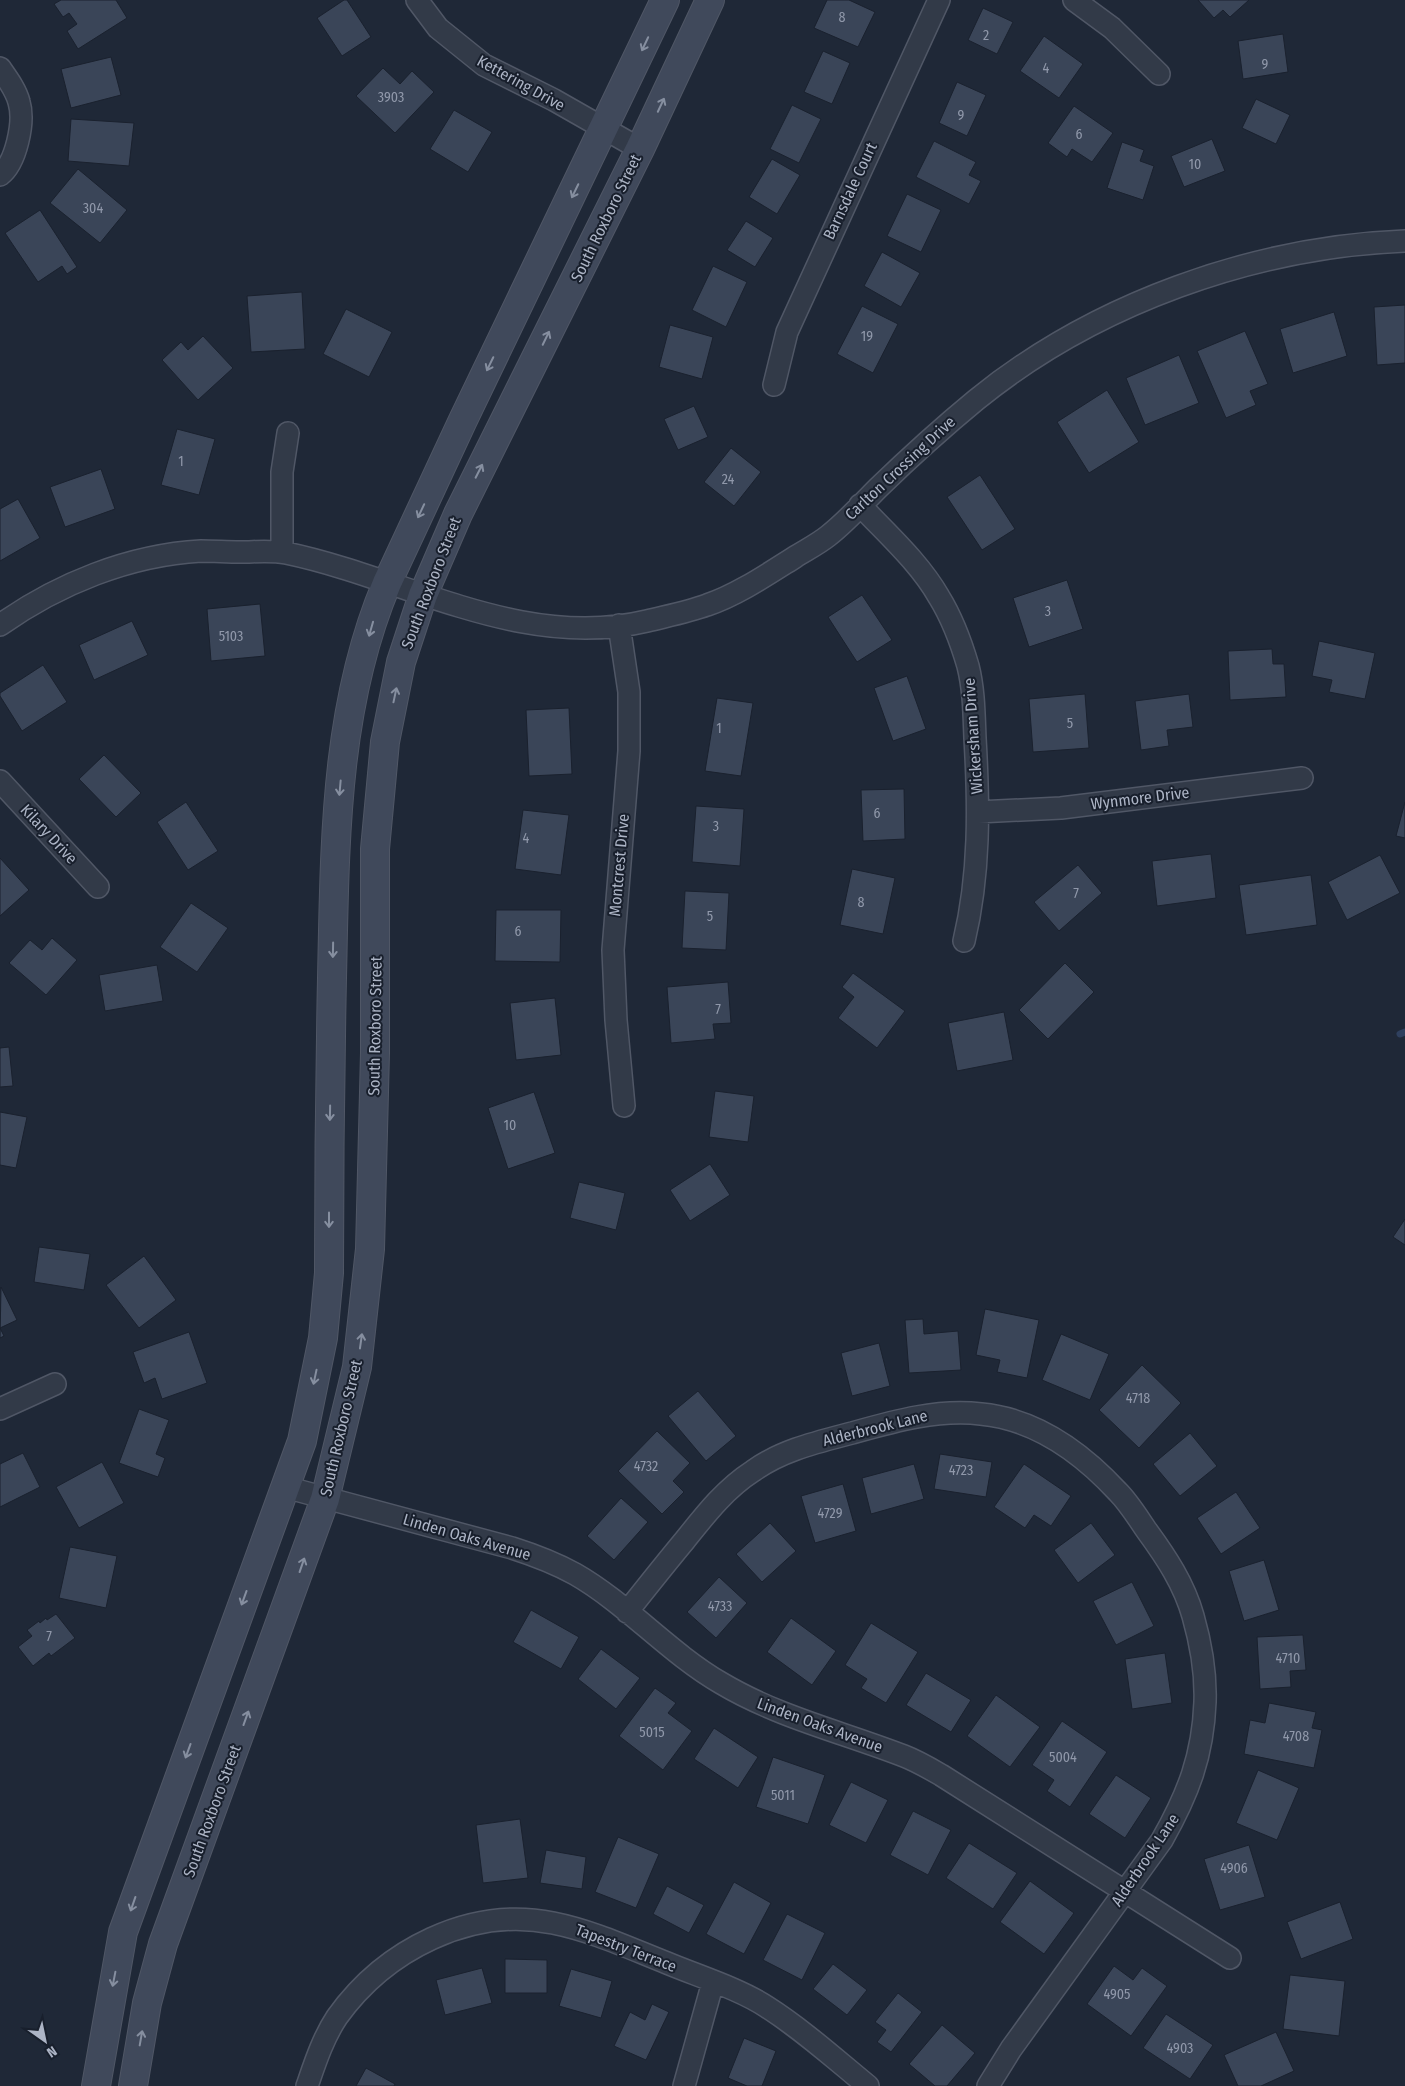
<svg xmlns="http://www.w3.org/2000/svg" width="1405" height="2086" font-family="'Fira Sans Condensed',sans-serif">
<rect width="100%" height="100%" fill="#1f2837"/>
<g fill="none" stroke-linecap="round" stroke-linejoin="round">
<path stroke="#2f405e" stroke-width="7" d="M 1400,1034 L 1405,1032"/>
</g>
<path fill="#3a4558" stroke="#1a212e" d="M 61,0 L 116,0 L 127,18 L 78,49 L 67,31 L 77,24 L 69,13 L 63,17 L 54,4 Z
M 344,0 L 347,0 L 371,37 L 342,56 L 317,18 Z
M 827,0 L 849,0 L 875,12 L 858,47 L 814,28 Z
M 1198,0 L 1249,0 L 1230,17 L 1223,10 L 1214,18 Z
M 983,8 L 1013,22 L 997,54 L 968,40 Z
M 1283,34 L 1288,72 L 1243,79 L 1238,41 Z
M 1044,36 L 1083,64 L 1059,98 L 1020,71 Z
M 823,51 L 850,63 L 832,104 L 804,92 Z
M 111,57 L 121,95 L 71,108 L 61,69 Z
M 383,68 L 400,84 L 412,71 L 434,92 L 395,133 L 356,96 Z
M 957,82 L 986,95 L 967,136 L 939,123 Z
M 1256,99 L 1290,115 L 1276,144 L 1242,128 Z
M 792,105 L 821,119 L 799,163 L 770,149 Z
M 1074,106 L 1113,133 L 1092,162 L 1072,149 L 1067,157 L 1048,143 Z
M 454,110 L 492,132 L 468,172 L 430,149 Z
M 71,119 L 134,123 L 129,166 L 68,161 Z
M 1212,139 L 1225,171 L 1184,187 L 1171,156 Z
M 934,141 L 976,162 L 969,175 L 981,181 L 969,204 L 916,177 Z
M 1122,142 L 1144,150 L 1140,161 L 1154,166 L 1143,200 L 1107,188 Z
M 772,159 L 800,175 L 777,214 L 749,197 Z
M 78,169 L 127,210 L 100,243 L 50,203 Z
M 907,194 L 941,210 L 921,252 L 887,236 Z
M 40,210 L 77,267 L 67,274 L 62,266 L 38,282 L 5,233 Z
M 746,221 L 773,238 L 755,267 L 727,250 Z
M 882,252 L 920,273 L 901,307 L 864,286 Z
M 713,266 L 747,282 L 726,327 L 692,310 Z
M 302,292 L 305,349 L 251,352 L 247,296 Z
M 1405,305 L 1405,363 L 1377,365 L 1374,307 Z
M 862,306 L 898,324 L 873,373 L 837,354 Z
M 346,309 L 392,332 L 369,377 L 323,354 Z
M 1334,312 L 1347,356 L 1293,373 L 1280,329 Z
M 670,325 L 713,337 L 702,379 L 659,367 Z
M 1245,331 L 1268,384 L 1250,391 L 1256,405 L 1226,418 L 1197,351 Z
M 203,336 L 233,368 L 198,400 L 162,360 L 181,342 L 188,350 Z
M 1179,355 L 1199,403 L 1145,425 L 1126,378 Z
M 1107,390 L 1139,442 L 1089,473 L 1057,422 Z
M 694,406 L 708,437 L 678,450 L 664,419 Z
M 177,429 L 215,439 L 199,495 L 161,485 Z
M 731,448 L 761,472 L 734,506 L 704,482 Z
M 101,469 L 115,509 L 65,527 L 50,487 Z
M 980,475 L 1015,529 L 982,550 L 947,497 Z
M 18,499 L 40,538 L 0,561 L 0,509 Z
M 1067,580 L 1083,629 L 1029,647 L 1013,598 Z
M 862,595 L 892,640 L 857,662 L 828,617 Z
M 260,604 L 265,656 L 211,661 L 207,609 Z
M 132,621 L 148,655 L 94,680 L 79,645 Z
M 1319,641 L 1375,653 L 1365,699 L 1329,692 L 1332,680 L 1312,676 Z
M 1272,649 L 1273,664 L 1284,664 L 1286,697 L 1230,700 L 1228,651 Z
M 43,665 L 67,702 L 22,731 L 0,696 L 0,693 Z
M 907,676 L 926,729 L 893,741 L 874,688 Z
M 1085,694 L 1089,748 L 1033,752 L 1029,699 Z
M 1189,694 L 1193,727 L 1167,730 L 1169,746 L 1141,750 L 1135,701 Z
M 717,698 L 753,703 L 741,776 L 705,771 Z
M 569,708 L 572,774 L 529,776 L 526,710 Z
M 104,755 L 141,793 L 116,817 L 79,779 Z
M 904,789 L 905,839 L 863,841 L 861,790 Z
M 186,802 L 218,851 L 188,870 L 157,822 Z
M 1405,802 L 1405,838 L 1396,836 Z
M 696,806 L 744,809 L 740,866 L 692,862 Z
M 523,810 L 569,815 L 561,875 L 515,869 Z
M 1211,854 L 1216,898 L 1157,906 L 1152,861 Z
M 1380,855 L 1400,893 L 1347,920 L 1328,882 Z
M 0,858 L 29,890 L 0,916 Z
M 1078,865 L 1102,893 L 1059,931 L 1034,902 Z
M 852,869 L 895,878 L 883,934 L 840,925 Z
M 1311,875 L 1317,925 L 1246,935 L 1239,885 Z
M 685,891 L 729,893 L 726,950 L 682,948 Z
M 191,903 L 228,928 L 197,972 L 160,947 Z
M 496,910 L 561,910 L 560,962 L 495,961 Z
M 52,938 L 77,960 L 46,995 L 9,963 L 30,940 L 42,950 Z
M 1065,963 L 1094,992 L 1048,1039 L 1019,1010 Z
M 157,965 L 163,1001 L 105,1011 L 99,975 Z
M 853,973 L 905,1011 L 877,1048 L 838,1018 L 854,997 L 842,987 Z
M 728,982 L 731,1023 L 713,1024 L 715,1039 L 671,1043 L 667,987 Z
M 555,998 L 561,1055 L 516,1060 L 510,1003 Z
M 1004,1012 L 1013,1060 L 957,1071 L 948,1023 Z
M 9,1047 L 13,1086 L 0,1087 L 0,1048 Z
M 715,1091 L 754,1096 L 748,1142 L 709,1137 Z
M 534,1092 L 555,1153 L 508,1169 L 488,1108 Z
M 0,1112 L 27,1117 L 16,1168 L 0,1165 Z
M 710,1164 L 730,1195 L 690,1221 L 670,1190 Z
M 579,1182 L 625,1193 L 616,1230 L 570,1218 Z
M 1405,1219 L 1405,1245 L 1393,1237 Z
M 39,1247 L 90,1254 L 84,1290 L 34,1282 Z
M 144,1256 L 176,1300 L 139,1328 L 106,1285 Z
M 1,1287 L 17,1320 L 0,1328 L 4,1336 L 0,1338 Z
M 985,1309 L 1039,1320 L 1027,1378 L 997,1372 L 1000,1360 L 976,1355 Z
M 923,1319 L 924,1334 L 958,1331 L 961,1370 L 909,1373 L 905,1320 Z
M 189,1332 L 207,1383 L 162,1399 L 155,1378 L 144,1383 L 133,1352 Z
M 1061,1334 L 1109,1354 L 1090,1400 L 1042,1380 Z
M 879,1343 L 890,1386 L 852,1396 L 841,1353 Z
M 1142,1365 L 1181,1403 L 1139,1448 L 1099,1410 Z
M 698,1391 L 736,1436 L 706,1461 L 668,1416 Z
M 139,1409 L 169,1420 L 156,1454 L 165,1458 L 158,1477 L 119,1463 Z
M 657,1431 L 690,1463 L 673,1481 L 684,1492 L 662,1514 L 618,1471 Z
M 1190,1433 L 1217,1466 L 1180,1496 L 1153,1464 Z
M 23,1453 L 40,1487 L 0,1507 L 0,1464 Z
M 940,1454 L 992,1462 L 986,1497 L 934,1489 Z
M 102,1462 L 124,1503 L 79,1528 L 56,1487 Z
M 914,1464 L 924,1499 L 871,1514 L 862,1478 Z
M 1024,1464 L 1071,1496 L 1051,1526 L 1034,1515 L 1025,1528 L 994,1507 Z
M 843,1484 L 856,1531 L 815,1543 L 801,1496 Z
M 1236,1492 L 1260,1528 L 1221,1554 L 1197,1518 Z
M 621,1498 L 648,1522 L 614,1560 L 587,1536 Z
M 770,1523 L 796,1551 L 762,1582 L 736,1554 Z
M 1091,1523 L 1115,1555 L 1078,1583 L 1054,1550 Z
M 70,1547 L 117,1556 L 106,1608 L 59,1598 Z
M 1264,1560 L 1279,1610 L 1244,1621 L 1229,1571 Z
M 719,1577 L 747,1603 L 716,1638 L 687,1612 Z
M 1132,1582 L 1154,1626 L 1116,1645 L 1093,1601 Z
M 531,1610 L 579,1637 L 561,1669 L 513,1642 Z
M 56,1614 L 75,1638 L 51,1656 L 49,1653 L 33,1666 L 18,1647 L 32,1636 L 27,1630 L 39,1621 L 40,1623 L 46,1618 L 47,1620 Z
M 791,1618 L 836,1651 L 812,1685 L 767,1652 Z
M 871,1623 L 918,1652 L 886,1703 L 861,1688 L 867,1679 L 845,1665 Z
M 1303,1635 L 1306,1670 L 1290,1671 L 1291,1687 L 1260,1689 L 1257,1637 Z
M 601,1649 L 640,1678 L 616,1709 L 578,1679 Z
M 1165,1653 L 1172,1703 L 1132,1709 L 1125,1659 Z
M 926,1673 L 971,1700 L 951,1732 L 906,1705 Z
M 655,1688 L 676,1703 L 668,1713 L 692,1731 L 663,1770 L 619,1736 Z
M 996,1695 L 1040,1727 L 1010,1767 L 967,1736 Z
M 1269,1703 L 1316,1712 L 1312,1728 L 1322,1730 L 1314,1768 L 1244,1754 L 1250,1720 L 1265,1723 Z
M 1062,1721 L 1107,1752 L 1070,1807 L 1047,1791 L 1054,1780 L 1032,1765 Z
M 714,1728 L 758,1757 L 738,1788 L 694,1759 Z
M 773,1757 L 825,1775 L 808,1824 L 756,1807 Z
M 1258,1770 L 1299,1788 L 1277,1840 L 1236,1823 Z
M 1116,1775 L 1151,1798 L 1125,1838 L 1089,1814 Z
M 851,1782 L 888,1800 L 866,1843 L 829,1825 Z
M 913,1811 L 951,1830 L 928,1875 L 890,1855 Z
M 520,1819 L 528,1878 L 483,1883 L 476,1825 Z
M 618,1837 L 659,1854 L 636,1908 L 595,1892 Z
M 969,1843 L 1017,1873 L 993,1909 L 946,1878 Z
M 1249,1845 L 1265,1897 L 1220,1910 L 1204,1859 Z
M 546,1850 L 586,1857 L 582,1889 L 540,1883 Z
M 1030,1881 L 1074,1913 L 1044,1954 L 1000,1922 Z
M 734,1882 L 771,1903 L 744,1954 L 706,1934 Z
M 667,1886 L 704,1905 L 689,1933 L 653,1914 Z
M 1340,1902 L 1353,1939 L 1301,1959 L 1287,1922 Z
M 787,1914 L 825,1933 L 802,1980 L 763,1960 Z
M 505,1959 L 547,1960 L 547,1993 L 505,1993 Z
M 833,1964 L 867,1990 L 847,2015 L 813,1989 Z
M 1114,1966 L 1133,1980 L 1142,1968 L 1167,1986 L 1131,2036 L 1087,2004 Z
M 482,1968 L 492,2003 L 445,2015 L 436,1980 Z
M 571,1969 L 612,1981 L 601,2018 L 559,2006 Z
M 1290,1975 L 1345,1981 L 1339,2036 L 1283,2029 Z
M 898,1993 L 922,2012 L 891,2052 L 877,2042 L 886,2030 L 875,2022 Z
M 652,2004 L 669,2012 L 646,2060 L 614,2046 L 630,2012 L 645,2020 Z
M 1166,2014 L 1213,2045 L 1190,2079 L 1143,2048 Z
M 942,2025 L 975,2053 L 947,2086 L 935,2086 L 909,2064 Z
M 1276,2032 L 1294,2071 L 1261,2086 L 1238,2086 L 1224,2055 Z
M 744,2038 L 776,2051 L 762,2086 L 747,2086 L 728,2078 Z
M 366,2068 L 395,2084 L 394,2086 L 356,2086 Z"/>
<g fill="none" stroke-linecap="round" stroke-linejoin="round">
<g stroke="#505766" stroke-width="24">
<path id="street" d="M 417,0 L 438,28 L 484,65 L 554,100 L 640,149
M 1074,0 L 1112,28 L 1159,74
M 0,68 C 7,78 16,90 19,102 C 25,122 16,163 0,175
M 774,385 L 787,332 L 939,0
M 860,505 C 887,534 919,562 939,597 C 952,618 961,642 968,666 C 974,690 974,714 975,738 C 979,806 980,874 964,941
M 282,552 L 282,472 L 288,433
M 0,625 C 58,584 129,555 201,551 C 214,551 227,552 240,552 C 255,552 271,550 286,553 C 406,578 521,651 647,621 C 667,616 688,612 707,605 C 737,595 768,574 795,557 C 806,550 818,544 828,536 C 846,522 862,504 878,488 C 910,457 942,428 976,400 C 1094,304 1253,247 1405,241
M 619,625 L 629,692 L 629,751 L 613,950 L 616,1020 L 624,1106
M 0,781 L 98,887
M 978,812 L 1061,808 L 1302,778
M 0,1409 L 55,1384
M 285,1487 L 512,1548 C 534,1555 555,1563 575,1574 C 626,1603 669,1653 721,1683 C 778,1717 842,1732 904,1756 C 917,1761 929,1768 941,1775 L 1230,1958
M 627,1612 C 646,1588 665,1564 685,1540 C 705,1515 725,1489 753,1471 C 782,1450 818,1442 852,1433 C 895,1421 937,1409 981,1414 C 1035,1419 1082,1453 1118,1492 C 1129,1503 1138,1518 1147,1531 C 1166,1557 1184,1584 1193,1616 C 1201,1644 1206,1674 1205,1702 C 1203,1756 1188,1794 1162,1840 L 1011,2049 L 988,2086
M 307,2086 C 315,2063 323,2038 337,2017 C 385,1950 470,1906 553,1923 C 593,1931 629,1948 667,1963 C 698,1976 740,1989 767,2007 C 803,2030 835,2059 868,2086
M 684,2086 L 713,1982"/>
</g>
<g stroke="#505766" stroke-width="30">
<path id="secondary" d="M 96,2086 L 123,1932 L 302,1441 L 323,1338 L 329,1273 C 329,1174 330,1076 332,978 C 335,845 334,708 387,583 L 463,420 L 665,0
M 133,2086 L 147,2003 L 163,1944 L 325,1499 L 357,1367 L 370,1249 L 375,1053 L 375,849 L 385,742 L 401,662 L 423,595 L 458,514 L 640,149 L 710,0"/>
</g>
<use href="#street" stroke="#323a48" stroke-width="21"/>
<use href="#secondary" stroke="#40495b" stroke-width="28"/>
</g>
<defs><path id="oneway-shaft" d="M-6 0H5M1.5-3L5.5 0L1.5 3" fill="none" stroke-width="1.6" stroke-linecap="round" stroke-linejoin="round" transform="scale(1.25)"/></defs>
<g stroke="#868fa0">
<use href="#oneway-shaft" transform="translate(645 44) rotate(115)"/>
<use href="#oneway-shaft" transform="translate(661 105) rotate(-65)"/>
<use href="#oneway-shaft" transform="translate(575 191) rotate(116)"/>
<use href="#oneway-shaft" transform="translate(546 338) rotate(-64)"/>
<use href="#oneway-shaft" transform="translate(490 364) rotate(116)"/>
<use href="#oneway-shaft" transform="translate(479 471) rotate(-63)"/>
<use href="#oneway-shaft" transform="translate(421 511) rotate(115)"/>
<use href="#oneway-shaft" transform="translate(371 629) rotate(106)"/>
<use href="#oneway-shaft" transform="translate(395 695) rotate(-78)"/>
<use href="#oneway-shaft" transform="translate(340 788) rotate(95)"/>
<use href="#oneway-shaft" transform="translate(333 950) rotate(91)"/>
<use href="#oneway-shaft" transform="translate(330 1113) rotate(91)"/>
<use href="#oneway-shaft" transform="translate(329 1220) rotate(90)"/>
<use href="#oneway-shaft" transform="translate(361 1341) rotate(-82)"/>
<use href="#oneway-shaft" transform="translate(315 1377) rotate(102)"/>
<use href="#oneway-shaft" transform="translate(302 1565) rotate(-71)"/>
<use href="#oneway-shaft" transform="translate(244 1598) rotate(110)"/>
<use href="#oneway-shaft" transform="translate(246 1718) rotate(-70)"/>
<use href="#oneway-shaft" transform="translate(188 1751) rotate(110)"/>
<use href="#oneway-shaft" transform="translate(133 1904) rotate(109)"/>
<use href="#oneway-shaft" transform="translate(114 1979) rotate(101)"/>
<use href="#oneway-shaft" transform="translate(141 2038) rotate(-80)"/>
</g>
<g text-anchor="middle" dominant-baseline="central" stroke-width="4" stroke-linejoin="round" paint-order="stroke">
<g font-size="14" fill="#9098aa">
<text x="842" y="17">8</text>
<text x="986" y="35">2</text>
<text x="1265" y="64">9</text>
<text x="1046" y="68">4</text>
<text x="391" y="97">3903</text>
<text x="961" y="115">9</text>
<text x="1079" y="134">6</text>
<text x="1195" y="164">10</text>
<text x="93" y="208">304</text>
<text x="867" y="336">19</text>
<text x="181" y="461">1</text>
<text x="728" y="479">24</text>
<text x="1048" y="611">3</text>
<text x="231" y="636">5103</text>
<text x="1070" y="723">5</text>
<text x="719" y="728">1</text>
<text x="877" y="813">6</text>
<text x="716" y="826">3</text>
<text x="526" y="838">4</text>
<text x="1076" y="893">7</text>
<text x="861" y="902">8</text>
<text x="710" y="916">5</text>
<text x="518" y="931">6</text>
<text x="718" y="1009">7</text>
<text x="510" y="1125">10</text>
<text x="1138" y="1398">4718</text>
<text x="646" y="1466">4732</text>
<text x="961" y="1470">4723</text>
<text x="830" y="1513">4729</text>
<text x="720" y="1606">4733</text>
<text x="49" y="1636">7</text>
<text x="1288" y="1658">4710</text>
<text x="652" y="1732">5015</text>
<text x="1296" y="1736">4708</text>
<text x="1063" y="1757">5004</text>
<text x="783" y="1795">5011</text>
<text x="1234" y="1868">4906</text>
<text x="1117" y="1994">4905</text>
<text x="1180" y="2048">4903</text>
</g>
<g font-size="16" fill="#acb4c5" stroke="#181f2c">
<text transform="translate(521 83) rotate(29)">Kettering Drive</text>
<text transform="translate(850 191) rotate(-65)">Barnsdale Court</text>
<text transform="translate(606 218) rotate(-64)">South Roxboro Street</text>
<text transform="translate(900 468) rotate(-43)">Carlton Crossing Drive</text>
<text transform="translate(431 583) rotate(-69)">South Roxboro Street</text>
<text transform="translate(973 736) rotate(-94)">Wickersham Drive</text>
<text transform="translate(1140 798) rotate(-7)">Wynmore Drive</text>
<text transform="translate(49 834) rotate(47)">Kilary Drive</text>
<text transform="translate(619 865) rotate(-85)">Montcrest Drive</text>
<text transform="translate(375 1026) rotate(-89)">South Roxboro Street</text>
<text transform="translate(341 1428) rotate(-77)">South Roxboro Street</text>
<text transform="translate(875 1428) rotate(-14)">Alderbrook Lane</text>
<text transform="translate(467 1537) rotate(16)">Linden Oaks Avenue</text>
<text transform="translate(820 1725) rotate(20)">Linden Oaks Avenue</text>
<text transform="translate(212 1811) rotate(-70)">South Roxboro Street</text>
<text transform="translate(1145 1860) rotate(-56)">Alderbrook Lane</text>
<text transform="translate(626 1948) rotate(21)">Tapestry Terrace</text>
</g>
</g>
<g transform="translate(45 2041) rotate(147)" stroke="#181f2c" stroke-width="4" paint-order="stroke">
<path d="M0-4L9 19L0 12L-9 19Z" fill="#acb4c5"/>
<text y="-8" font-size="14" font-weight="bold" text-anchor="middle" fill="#acb4c5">N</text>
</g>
</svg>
